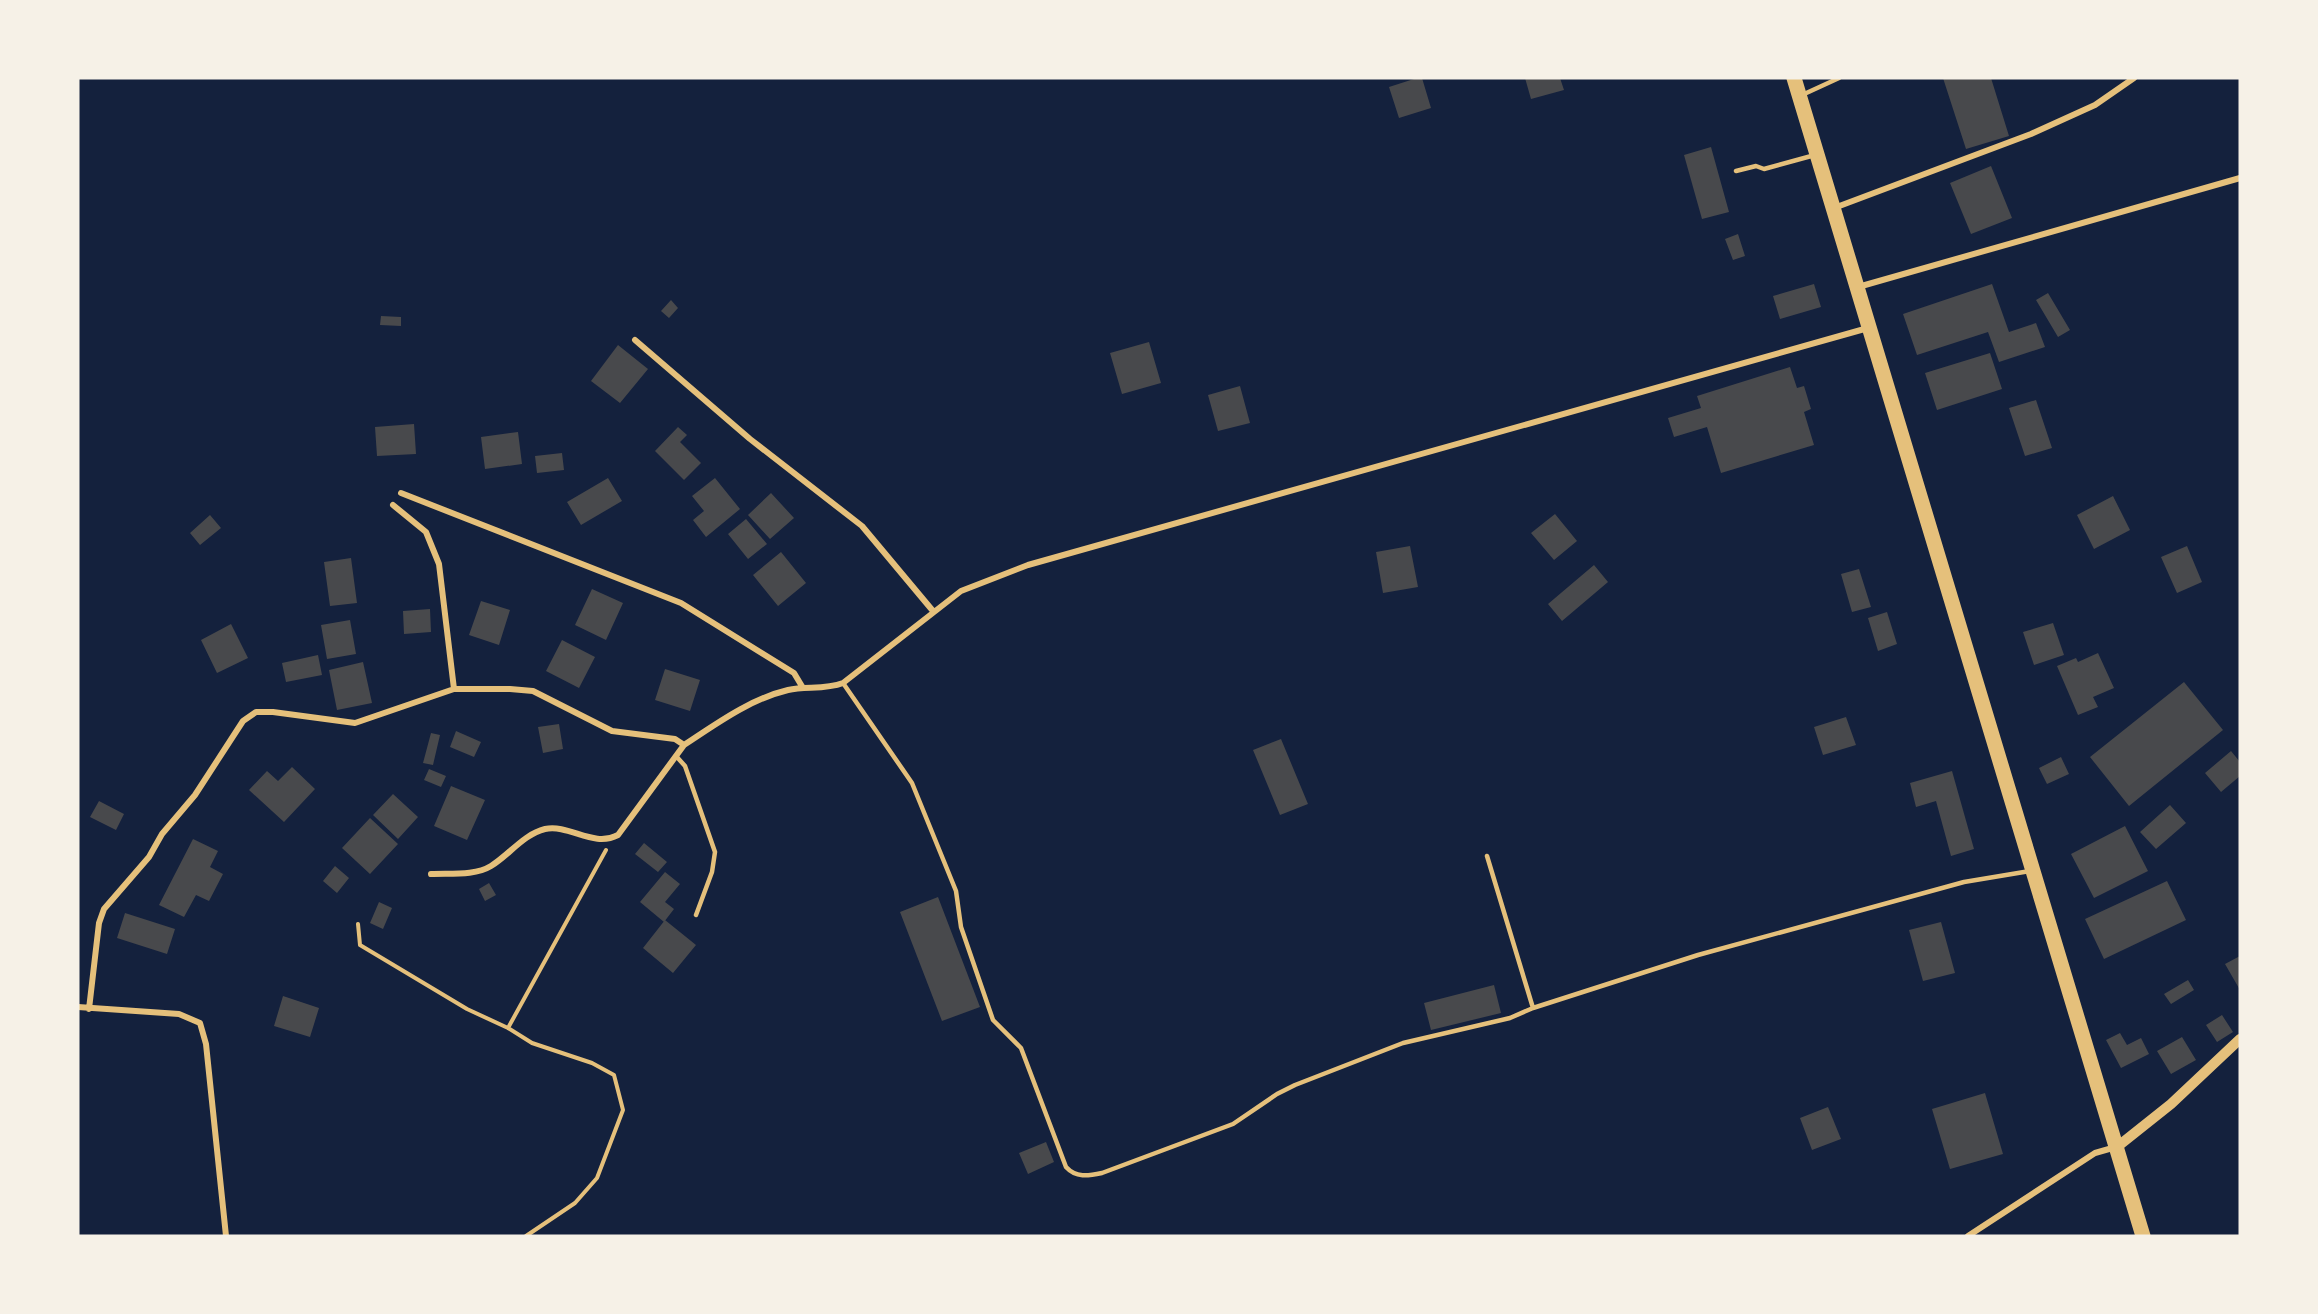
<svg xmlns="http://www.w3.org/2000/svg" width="2318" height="1314" font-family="Cabin,sans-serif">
<rect width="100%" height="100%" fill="#14213d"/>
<path fill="#48494c" d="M 1417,78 L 1422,78 L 1431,108 L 1399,118 L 1389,87 Z
M 1525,78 L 1560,78 L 1564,90 L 1531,99 Z
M 1943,78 L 1991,78 L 2009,136 L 1966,149 Z
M 1711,147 L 1729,212 L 1702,219 L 1684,155 Z
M 1991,166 L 2012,218 L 1971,234 L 1950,183 Z
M 1738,234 L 1745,256 L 1733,260 L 1725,239 Z
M 1814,284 L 1821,307 L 1780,319 L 1773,296 Z
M 1992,284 L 2009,332 L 2036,323 L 2045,347 L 1999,362 L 1988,332 L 1917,355 L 1903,314 Z
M 2048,293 L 2070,330 L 2058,337 L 2036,300 Z
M 671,300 L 678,308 L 669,318 L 661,311 Z
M 381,316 L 401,317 L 401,326 L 380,325 Z
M 1149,342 L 1161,383 L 1122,394 L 1110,353 Z
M 618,345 L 648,369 L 620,403 L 591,381 Z
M 1990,353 L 2002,389 L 1937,410 L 1925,373 Z
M 1790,367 L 1797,388 L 1804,386 L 1811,409 L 1804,412 L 1814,445 L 1721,473 L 1707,427 L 1674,437 L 1668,418 L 1701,408 L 1697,396 Z
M 1240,386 L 1250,423 L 1218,431 L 1208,395 Z
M 2036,400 L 2052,448 L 2025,456 L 2009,408 Z
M 414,424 L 416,454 L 377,456 L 375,427 Z
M 678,427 L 687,435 L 680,442 L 701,463 L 684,480 L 655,451 Z
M 518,432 L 522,464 L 485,469 L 481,437 Z
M 562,453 L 564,470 L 537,473 L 535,456 Z
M 608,478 L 622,501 L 581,525 L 567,502 Z
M 715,478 L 740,509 L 706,537 L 693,520 L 704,511 L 692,496 Z
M 771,493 L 794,518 L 770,539 L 748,515 Z
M 2113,496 L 2130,530 L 2094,549 L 2077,515 Z
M 1555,514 L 1577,541 L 1554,560 L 1531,533 Z
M 210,515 L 221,528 L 200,545 L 190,533 Z
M 746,519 L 767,544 L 748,559 L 728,534 Z
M 1410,546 L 1418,587 L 1383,593 L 1376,552 Z
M 2187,546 L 2202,582 L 2177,593 L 2161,557 Z
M 781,552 L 806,583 L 778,606 L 753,575 Z
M 351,558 L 357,603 L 330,606 L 324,562 Z
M 1594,565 L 1608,582 L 1562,621 L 1548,604 Z
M 1859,569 L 1871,607 L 1852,612 L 1841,574 Z
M 592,589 L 623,603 L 606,640 L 575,625 Z
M 481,601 L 510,610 L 499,645 L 469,635 Z
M 430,609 L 431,632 L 404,634 L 403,611 Z
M 1887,612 L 1897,644 L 1878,651 L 1868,618 Z
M 350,620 L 356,654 L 327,659 L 321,625 Z
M 2053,623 L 2064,655 L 2034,665 L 2023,632 Z
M 231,624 L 248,658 L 217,673 L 201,640 Z
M 562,640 L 595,657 L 579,688 L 546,671 Z
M 2098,653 L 2114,688 L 2093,697 L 2098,707 L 2078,715 L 2057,666 L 2076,658 L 2078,662 Z
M 318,655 L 322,675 L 286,682 L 282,663 Z
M 363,662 L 372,703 L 337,710 L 329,670 Z
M 665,669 L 700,680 L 690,711 L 655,700 Z
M 2184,682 L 2223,730 L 2129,806 L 2090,757 Z
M 1846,717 L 1856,745 L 1823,755 L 1814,727 Z
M 559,724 L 563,749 L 543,753 L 538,727 Z
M 456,731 L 481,742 L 474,757 L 450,747 Z
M 431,733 L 440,735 L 433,765 L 423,763 Z
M 1281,739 L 1308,804 L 1280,815 L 1253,750 Z
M 2231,751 L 2240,762 L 2240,776 L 2221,792 L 2205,773 Z
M 2061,757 L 2069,774 L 2047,784 L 2039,768 Z
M 292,767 L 315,789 L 284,822 L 249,790 L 267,771 L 278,781 Z
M 429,769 L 446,776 L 441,787 L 424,780 Z
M 1952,771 L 1974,849 L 1951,856 L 1936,801 L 1916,807 L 1910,783 Z
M 451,786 L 485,800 L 467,840 L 434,826 Z
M 393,794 L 418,817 L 398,839 L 373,815 Z
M 99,801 L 124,814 L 116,830 L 90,817 Z
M 2170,805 L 2186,823 L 2156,849 L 2140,832 Z
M 370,818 L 398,844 L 370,874 L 342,848 Z
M 2125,826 L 2148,871 L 2094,898 L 2071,854 Z
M 193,839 L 218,851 L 210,867 L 223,874 L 209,901 L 196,895 L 184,917 L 159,905 Z
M 644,843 L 667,862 L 658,872 L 635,854 Z
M 335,866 L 349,878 L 337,893 L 323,881 Z
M 665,872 L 680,884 L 665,902 L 674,909 L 664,922 L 640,902 Z
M 2167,881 L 2186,920 L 2104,959 L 2085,919 Z
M 489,883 L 496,895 L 485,901 L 479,889 Z
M 938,897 L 980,1007 L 942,1021 L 900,912 Z
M 379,902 L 392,908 L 383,929 L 370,923 Z
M 125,913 L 175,929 L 167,954 L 117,938 Z
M 665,920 L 696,945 L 673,973 L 643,948 Z
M 1941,922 L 1955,973 L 1923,981 L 1909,930 Z
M 2240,956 L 2240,990 L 2225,964 Z
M 2188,980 L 2194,990 L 2171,1004 L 2164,994 Z
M 1494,985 L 1501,1013 L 1431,1030 L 1424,1003 Z
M 283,996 L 319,1008 L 310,1037 L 274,1026 Z
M 2222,1015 L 2233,1032 L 2217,1042 L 2206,1025 Z
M 2120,1033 L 2127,1045 L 2141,1038 L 2149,1054 L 2121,1068 L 2106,1040 Z
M 2182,1037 L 2196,1060 L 2171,1074 L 2157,1051 Z
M 1985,1093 L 2003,1154 L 1950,1169 L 1932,1109 Z
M 1828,1107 L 1841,1139 L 1812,1150 L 1800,1118 Z
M 1046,1142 L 1054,1162 L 1028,1174 L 1019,1153 Z"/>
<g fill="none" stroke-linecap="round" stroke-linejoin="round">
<path stroke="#e5c07b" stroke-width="4" d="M 358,924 L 360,945 L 467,1009 L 508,1028 L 532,1043 L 592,1063 L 614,1075 L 623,1110 L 597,1178 L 575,1203 L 526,1236
M 508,1028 L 606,850"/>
<path stroke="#e5c07b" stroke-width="4.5" d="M 1802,95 L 1839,78
M 1736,171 L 1756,166 L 1764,169 L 1815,155
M 843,683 L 912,783 L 956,891 L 961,927 L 993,1020 L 1021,1048 L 1066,1167 C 1076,1178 1088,1176 1102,1173 L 1233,1124 L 1277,1094 L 1295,1085 L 1403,1043 L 1510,1018 L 1533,1008 L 1698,955 L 1964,882 L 2030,871
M 676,756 L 685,766 L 715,852 L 712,872 L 696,915
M 1487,856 L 1533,1008"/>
<path stroke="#e5c07b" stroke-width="6" d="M 1834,208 L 2031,134 L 2095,105 L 2134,78
M 1858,287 L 2240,178
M 635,340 L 750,439 L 862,526 L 933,611
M 401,493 L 681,603 L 794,673 L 803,688
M 393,505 L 426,532 L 439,564 L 454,689
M 431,874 C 450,873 475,876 491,866 C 509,855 524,834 545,829 C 570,824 593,848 618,835 L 684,745
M 78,1007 L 179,1014 L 200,1023 L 206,1044 L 226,1236
M 89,1009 L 99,923 L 104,909 L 149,857 L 162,834 L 195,795 L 243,721 L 256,712 L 273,712 L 355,723 L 454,689 L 510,689 L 533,691 L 612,731 L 675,739 L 684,745 C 716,724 750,699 788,690 C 806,686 825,690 843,683 L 961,591 L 1028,565 L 1868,328
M 1968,1236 L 2095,1153 L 2116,1147"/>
<path stroke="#e5c07b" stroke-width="10" d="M 2117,1147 L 2171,1104 L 2240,1039"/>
<path stroke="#e5c07b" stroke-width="15" d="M 1794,78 L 2143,1236"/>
</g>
<rect width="2318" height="1314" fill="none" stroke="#f6f1e7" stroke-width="159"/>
</svg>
